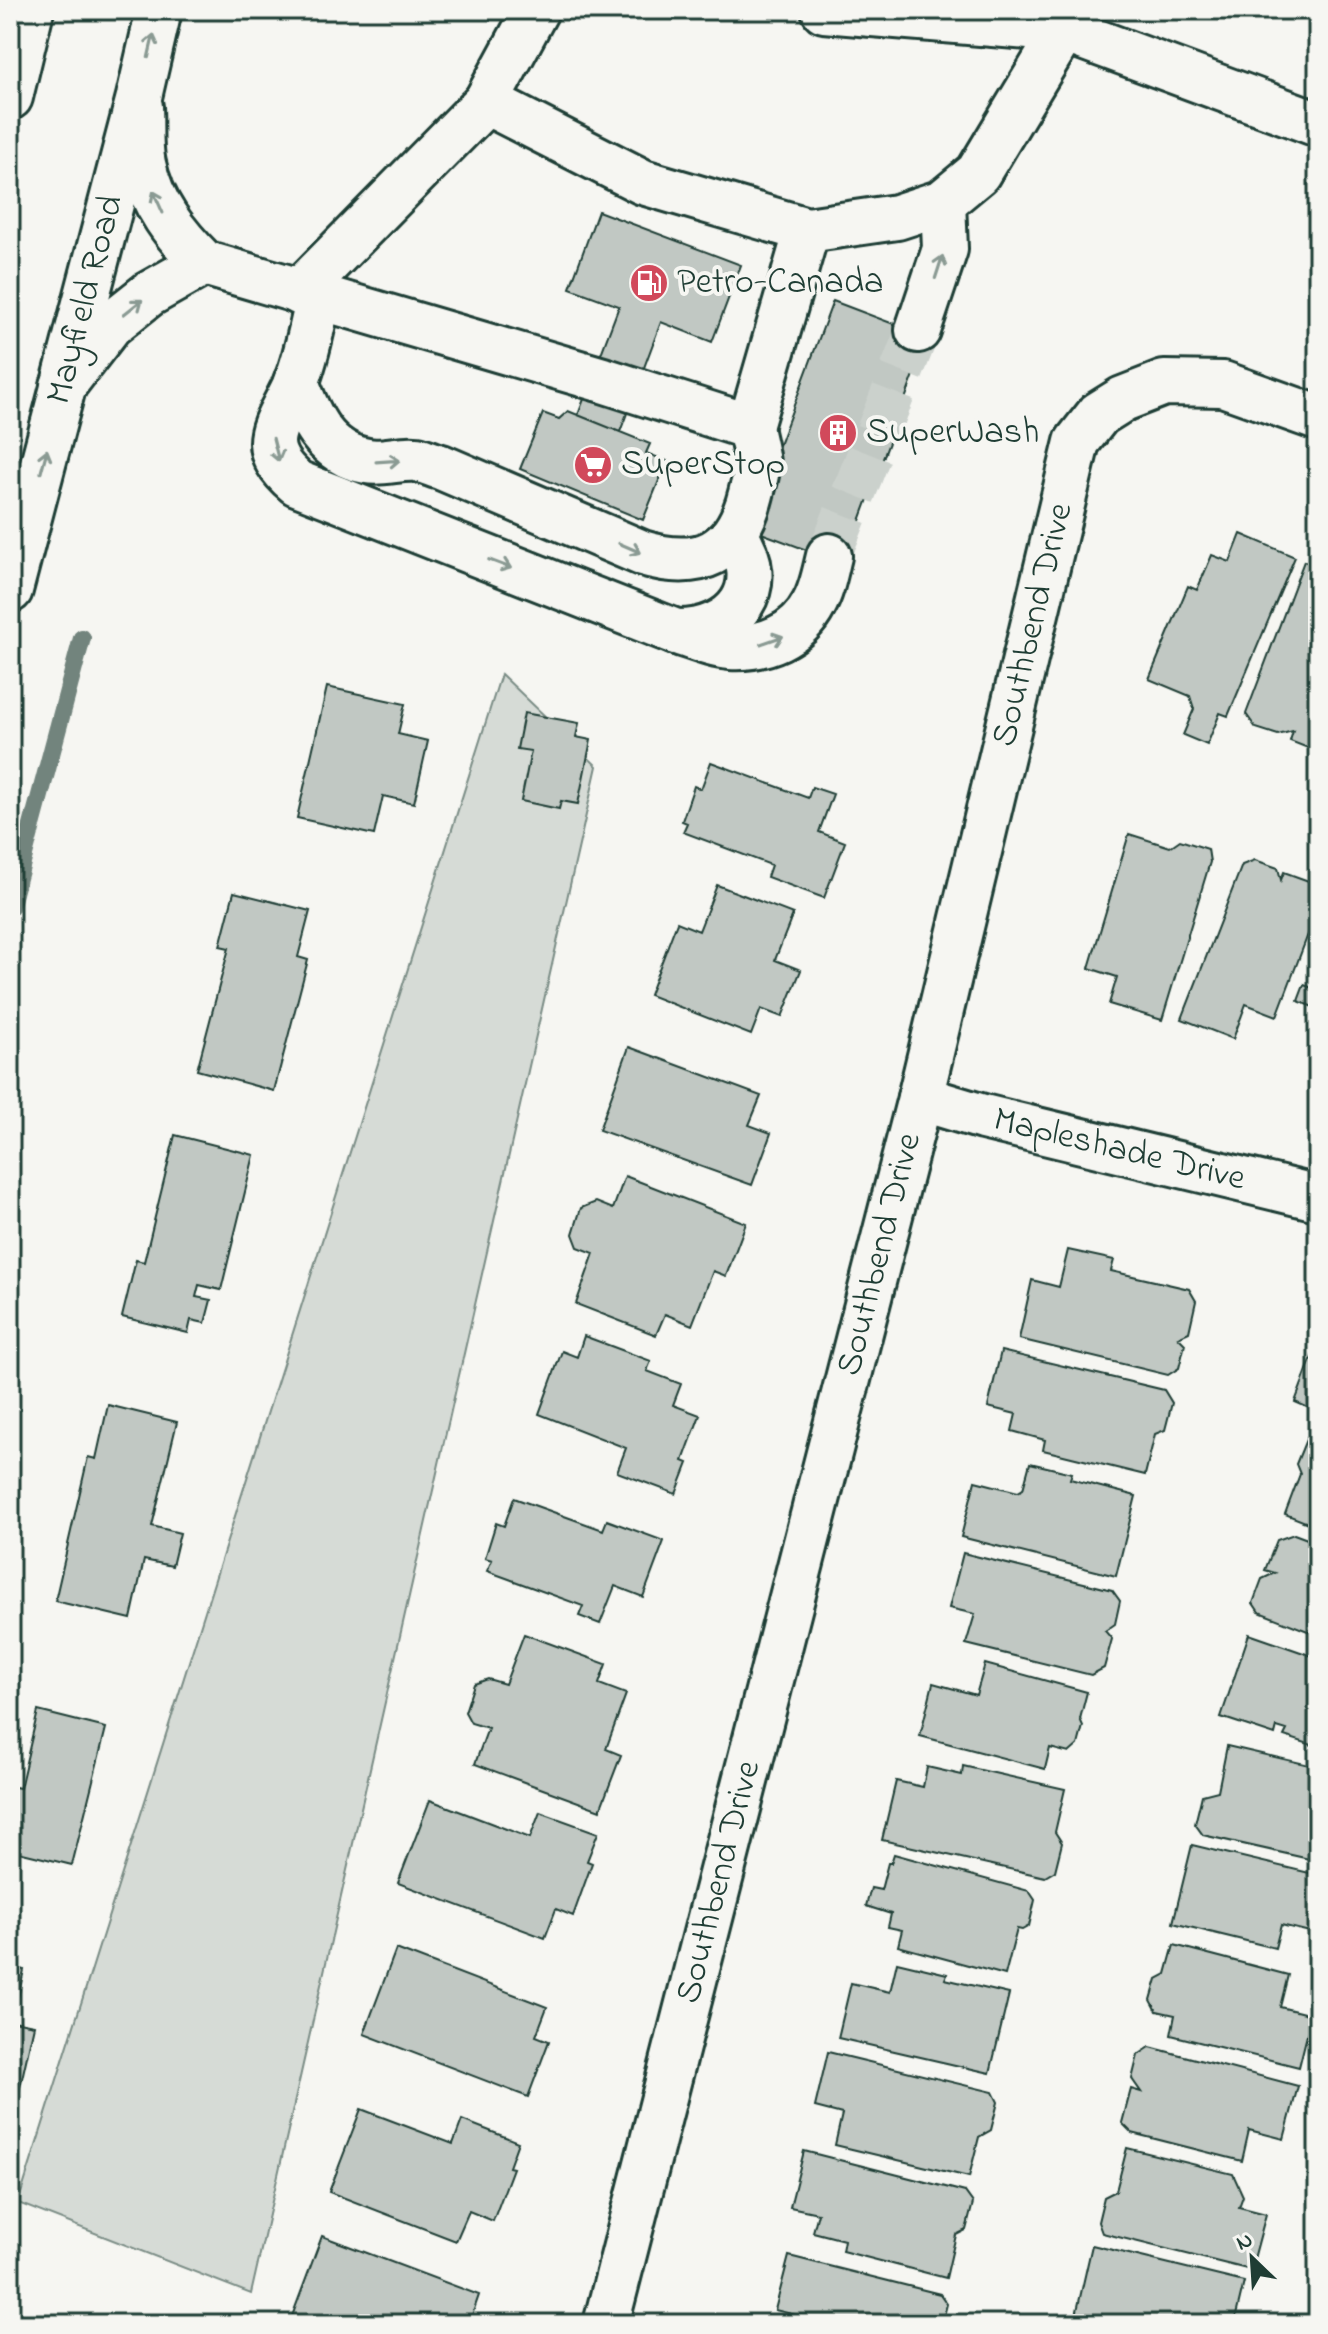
<svg xmlns="http://www.w3.org/2000/svg" width="1328" height="2334" font-family="'Indie Flower',sans-serif">
<rect width="100%" height="100%" fill="#f6f6f2"/>
<filter id="ink" filterUnits="userSpaceOnUse"><feTurbulence type="fractalNoise" baseFrequency=".0125" numOctaves="2"/><feDisplacementMap in="SourceGraphic" scale="16" xChannelSelector="R" yChannelSelector="G"/><feConvolveMatrix kernelMatrix="1 2 1 2 8 2 1 2 1" color-interpolation-filters="sRGB"/></filter>
<g filter="url(#ink)">
<path fill="#d6dbd6" stroke="#7a8c85" stroke-width="2" d="M 501,674 L 597,766 L 251,2294 L 18,2203 Z"/>
<g fill="none" stroke-linecap="round" stroke-linejoin="round">
<path stroke="#72847d" stroke-width="18" d="M 10,908 L 82,638"/>
</g>
<path fill="#c1c8c3" stroke="#1f3d34" stroke-width="2" d="M 598,211 L 741,265 L 712,342 L 661,322 L 620,432 L 578,415 L 619,306 L 570,288 Z
M 833,301 L 928,337 L 844,564 L 748,528 Z
M 568,411 L 650,444 L 646,453 L 667,461 L 643,520 L 520,469 L 543,413 L 559,419 Z
M 1241,534 L 1295,557 L 1228,716 L 1220,713 L 1207,745 L 1183,735 L 1194,709 L 1190,696 L 1149,679 L 1188,586 L 1197,590 L 1212,555 L 1230,562 Z
M 1304,561 L 1318,566 L 1318,752 L 1290,741 L 1293,731 L 1278,735 L 1256,728 L 1246,714 Z
M 327,687 L 405,704 L 398,734 L 428,741 L 414,803 L 383,796 L 374,835 L 297,818 Z
M 524,713 L 579,723 L 576,737 L 591,740 L 578,804 L 561,801 L 559,809 L 521,801 L 531,751 L 517,749 Z
M 711,762 L 808,798 L 812,787 L 833,794 L 819,832 L 845,842 L 824,898 L 767,877 L 771,865 L 683,832 L 687,823 L 682,821 L 694,786 L 701,789 Z
M 1129,834 L 1170,847 L 1180,840 L 1208,849 L 1210,862 L 1162,1020 L 1109,1004 L 1117,977 L 1089,968 Z
M 1255,860 L 1278,868 L 1281,880 L 1284,872 L 1317,884 L 1318,908 L 1277,1016 L 1246,1004 L 1233,1039 L 1182,1019 L 1242,865 Z
M 717,885 L 793,914 L 775,960 L 801,970 L 782,1017 L 761,1009 L 751,1035 L 649,995 L 677,922 L 699,931 Z
M 234,892 L 310,911 L 298,957 L 308,960 L 274,1091 L 197,1070 L 229,948 L 220,946 Z
M 1304,985 L 1318,990 L 1318,1009 L 1298,1001 Z
M 629,1047 L 761,1096 L 749,1125 L 771,1133 L 752,1185 L 599,1130 Z
M 175,1135 L 254,1155 L 221,1290 L 199,1285 L 196,1297 L 211,1300 L 205,1323 L 191,1320 L 188,1333 L 122,1317 L 136,1260 L 144,1262 Z
M 625,1176 L 746,1223 L 726,1276 L 713,1271 L 692,1325 L 665,1314 L 656,1335 L 576,1304 L 594,1253 L 578,1247 L 573,1234 L 581,1208 L 596,1202 L 613,1209 Z
M 1068,1250 L 1114,1260 L 1111,1271 L 1189,1289 L 1196,1301 L 1189,1332 L 1178,1337 L 1185,1344 L 1179,1368 L 1168,1375 L 1019,1339 L 1032,1280 L 1059,1287 Z
M 584,1336 L 651,1361 L 647,1371 L 681,1384 L 673,1405 L 700,1415 L 683,1461 L 688,1463 L 676,1494 L 617,1472 L 626,1448 L 539,1414 L 562,1351 L 577,1357 Z
M 1001,1351 L 1164,1390 L 1172,1403 L 1165,1430 L 1155,1434 L 1145,1475 L 1043,1450 L 1045,1440 L 1012,1431 L 1016,1414 L 988,1407 Z
M 1314,1352 L 1318,1354 L 1318,1412 L 1295,1402 Z
M 108,1405 L 177,1422 L 152,1526 L 180,1533 L 172,1566 L 144,1560 L 131,1619 L 55,1601 L 88,1457 L 96,1459 Z
M 1318,1432 L 1318,1527 L 1285,1514 L 1300,1474 L 1296,1464 L 1307,1437 Z
M 1030,1463 L 1072,1473 L 1070,1479 L 1136,1496 L 1116,1576 L 961,1537 L 975,1481 L 1018,1492 L 1023,1489 Z
M 514,1498 L 603,1530 L 607,1520 L 664,1541 L 643,1597 L 615,1586 L 600,1624 L 579,1616 L 583,1606 L 487,1571 L 492,1560 L 485,1558 L 496,1523 L 504,1526 Z
M 1294,1534 L 1318,1543 L 1318,1635 L 1259,1612 L 1253,1603 L 1262,1579 L 1275,1573 L 1265,1570 L 1277,1540 Z
M 963,1553 L 1112,1590 L 1120,1601 L 1115,1624 L 1105,1631 L 1112,1639 L 1104,1668 L 1091,1675 L 966,1644 L 975,1614 L 949,1608 Z
M 524,1634 L 606,1664 L 599,1684 L 626,1694 L 606,1749 L 621,1755 L 600,1810 L 475,1764 L 488,1728 L 471,1723 L 465,1712 L 474,1684 L 488,1679 L 505,1684 Z
M 1249,1634 L 1318,1658 L 1318,1747 L 1284,1736 L 1287,1730 L 1277,1727 L 1275,1735 L 1221,1717 Z
M 985,1664 L 1087,1692 L 1080,1719 L 1083,1726 L 1078,1745 L 1069,1753 L 1050,1748 L 1045,1769 L 920,1736 L 933,1683 L 976,1695 Z
M 38,1711 L 106,1728 L 72,1865 L 10,1850 L 10,1786 L 20,1788 Z
M 1227,1746 L 1318,1767 L 1318,1861 L 1203,1835 L 1195,1824 L 1202,1795 L 1218,1791 Z
M 963,1766 L 1065,1789 L 1055,1832 L 1062,1843 L 1055,1871 L 1045,1877 L 882,1840 L 896,1781 L 923,1787 L 927,1767 L 962,1775 Z
M 430,1800 L 530,1838 L 540,1812 L 598,1833 L 587,1861 L 592,1863 L 573,1916 L 556,1909 L 545,1938 L 398,1883 Z
M 1192,1845 L 1318,1875 L 1318,1934 L 1281,1925 L 1275,1948 L 1173,1923 Z
M 894,1854 L 1029,1891 L 1035,1900 L 1029,1926 L 1022,1930 L 1017,1929 L 1005,1975 L 898,1946 L 902,1930 L 888,1927 L 891,1914 L 866,1906 L 871,1888 L 881,1890 L 888,1863 L 891,1863 Z
M 1174,1945 L 1288,1975 L 1280,2007 L 1312,2015 L 1299,2067 L 1171,2035 L 1175,2015 L 1157,2011 L 1151,2000 L 1157,1979 L 1166,1974 Z
M 396,1949 L 547,2007 L 536,2036 L 549,2041 L 528,2097 L 364,2034 Z
M 897,1962 L 947,1974 L 945,1979 L 1009,1994 L 990,2073 L 838,2038 L 851,1983 L 890,1992 Z
M 10,1967 L 24,1970 L 13,2021 L 34,2025 L 10,2132 Z
M 1150,2047 L 1298,2086 L 1284,2139 L 1249,2130 L 1242,2161 L 1132,2133 L 1122,2123 L 1131,2089 L 1141,2092 L 1132,2079 L 1138,2055 Z
M 828,2052 L 993,2092 L 998,2102 L 991,2130 L 979,2137 L 969,2177 L 835,2145 L 842,2114 L 815,2107 Z
M 361,2109 L 453,2144 L 462,2120 L 518,2142 L 509,2167 L 513,2168 L 493,2221 L 469,2211 L 456,2241 L 329,2192 Z
M 1127,2148 L 1233,2174 L 1243,2196 L 1239,2207 L 1266,2214 L 1251,2270 L 1102,2233 L 1098,2222 L 1104,2197 L 1116,2191 Z
M 804,2151 L 965,2192 L 973,2203 L 966,2230 L 956,2235 L 946,2278 L 842,2251 L 844,2240 L 813,2232 L 818,2213 L 790,2207 Z
M 322,2236 L 479,2295 L 469,2324 L 304,2324 L 291,2319 Z
M 1092,2245 L 1244,2282 L 1234,2324 L 1074,2324 Z
M 789,2256 L 940,2294 L 947,2304 L 942,2324 L 806,2324 L 808,2318 L 775,2310 Z"/>
<g fill="none" stroke-linecap="round" stroke-linejoin="round">
<path stroke="#cbd1cc" stroke-width="44" stroke-dasharray="44 22" stroke-linecap="butt" d="M 829,556 L 918,330"/>
<g stroke="#1f3d34" stroke-width="50">
<g id="minor">
<path d="M 486,102 L 536,10"/>
<path d="M 140,107 C 141,125 139,146 143,164 C 151,204 176,235 204,263 L 603,380 L 750,427 L 807,230"/>
<path d="M 299,292 L 486,102 L 643,182 L 807,230 L 897,217 L 943,202 L 978,173 L 1064,30 L 1072,10"/>
<path d="M 319,297 C 312,325 307,357 296,383 C 278,424 252,445 297,483 L 676,632 C 693,637 712,646 730,647 C 764,649 798,635 814,604 C 822,590 825,572 829,556"/>
<path d="M 918,330 L 945,249 L 943,202"/>
<path d="M 296,382 C 309,417 325,454 367,461 C 383,464 401,457 417,459 C 425,461 433,465 441,467 L 642,553 C 699,570 736,555 751,494 C 753,485 758,473 757,464 C 756,451 752,439 750,427"/>
<path d="M 63,386 L 110,325 L 149,294 L 204,263"/>
<path d="M 676,632 C 736,633 771,587 735,534"/>
<path id="s1" d="M 920,1098 L 983,1117 L 1318,1198"/>
<path id="s2" d="M 606,2324 L 920,1098 L 1077,442 L 1099,414 L 1123,399 L 1164,383 L 1223,384 L 1318,418"/>
</g>
</g>
<g stroke="#1f3d34" stroke-width="50">
<g id="major">
<path d="M 824,10 L 1064,30 L 1318,124"/>
<path d="M 10,97 L 31,10"/>
<path id="s3" d="M 10,590 L 139,97 L 159,10"/>
</g>
</g>
<use href="#minor" stroke="#f6f6f2" stroke-width="44"/>
<use href="#major" stroke="#f6f6f2" stroke-width="44"/>
</g>
<defs><path id="oneway-shaft" d="M-6 0H5M1.5-3L5.5 0L1.5 3" fill="none" stroke-width="1.6" stroke-linecap="round" stroke-linejoin="round" transform="scale(2)"/></defs>
<g stroke="#8a9a93">
<use href="#oneway-shaft" transform="translate(151 46) rotate(-77)"/>
<use href="#oneway-shaft" transform="translate(158 202) rotate(-114)"/>
<use href="#oneway-shaft" transform="translate(939 267) rotate(-72)"/>
<use href="#oneway-shaft" transform="translate(133 307) rotate(-38)"/>
<use href="#oneway-shaft" transform="translate(276 450) rotate(76)"/>
<use href="#oneway-shaft" transform="translate(44 461) rotate(-75)"/>
<use href="#oneway-shaft" transform="translate(388 461) rotate(-4)"/>
<use href="#oneway-shaft" transform="translate(630 548) rotate(23)"/>
<use href="#oneway-shaft" transform="translate(500 564) rotate(21)"/>
<use href="#oneway-shaft" transform="translate(772 640) rotate(-19)"/>
</g>
</g>
<defs>
<g id="fuel-disc" transform="scale(2)"><circle r="9.5" fill="#d1495b" stroke="#f6f6f2"/><path d="M-5.5-6h7V0h2V4h1.3V-2.5L3-4.5l.8-.8L6-3V5H2.5V1h-1V6h-7ZM-4.2-4.7v3.2H.2V-4.7Z" fill="#fff"/></g>
<g id="building-disc" transform="scale(2)"><circle r="9.5" fill="#d1495b" stroke="#f6f6f2"/><path d="M-4-6H4V6H1V3H-1V6H-4ZM-2.5-4.3h1.7v1.8h-1.7ZM.8-4.3h1.7v1.8H.8ZM-2.5-1h1.7V.8h-1.7ZM.8-1h1.7V.8H.8Z" fill="#fff"/></g>
<g id="supermarket-disc" transform="scale(2)"><circle r="9.5" fill="#d1495b" stroke="#f6f6f2"/><path d="M-6-5.5h2.5l.6 2H6L4.5 2H-2.5L-4.4-4H-6ZM-1.5 3.2a1.3 1.3 0 1 0 .1 0ZM3 3.2a1.3 1.3 0 1 0 .1 0Z" fill="#fff"/></g>
</defs>
<g fill-rule="evenodd">
<use href="#fuel-disc" x="649" y="283"/>
<use href="#building-disc" x="838" y="433"/>
<use href="#supermarket-disc" x="593" y="465"/>
</g>
<g text-anchor="middle" dominant-baseline="central" stroke-width="8" stroke-linejoin="round" paint-order="stroke">
<g font-size="36" fill="#1f3d34" stroke="#f6f6f2" text-anchor="start">
<text x="677" y="283">Petro-Canada</text>
<text x="866" y="433">SuperWash</text>
<text x="621" y="465">SuperStop</text>
</g>
<g font-size="36" fill="#1f3d34" stroke="#f6f6f2">
<text stroke="none"><textPath href="#s3" startOffset="300">Mayfield Road</textPath></text>
<text stroke="none"><textPath href="#s2" startOffset="1752">Southbend Drive</textPath></text>
<text stroke="none"><textPath href="#s1" startOffset="206">Mapleshade Drive</textPath></text>
<text stroke="none"><textPath href="#s2" startOffset="1104">Southbend Drive</textPath></text>
<text stroke="none"><textPath href="#s2" startOffset="456">Southbend Drive</textPath></text>
</g>
</g>
<rect width="1328" height="2334" fill="none" stroke="#f6f6f2" stroke-width="40"/>
<rect x="20" y="20" width="1288" height="2294" fill="none" stroke="#1f3d34" stroke-width="3" filter="url(#ink)"/>
<g transform="translate(1252 2258) rotate(335)" stroke="#f6f6f2" stroke-width="6" paint-order="stroke">
<path d="M0-6L14 30L0 20L-14 30Z" fill="#1f3d34"/>
<text y="-12" font-size="22" font-weight="bold" text-anchor="middle" fill="#1f3d34">N</text>
</g>
</svg>
